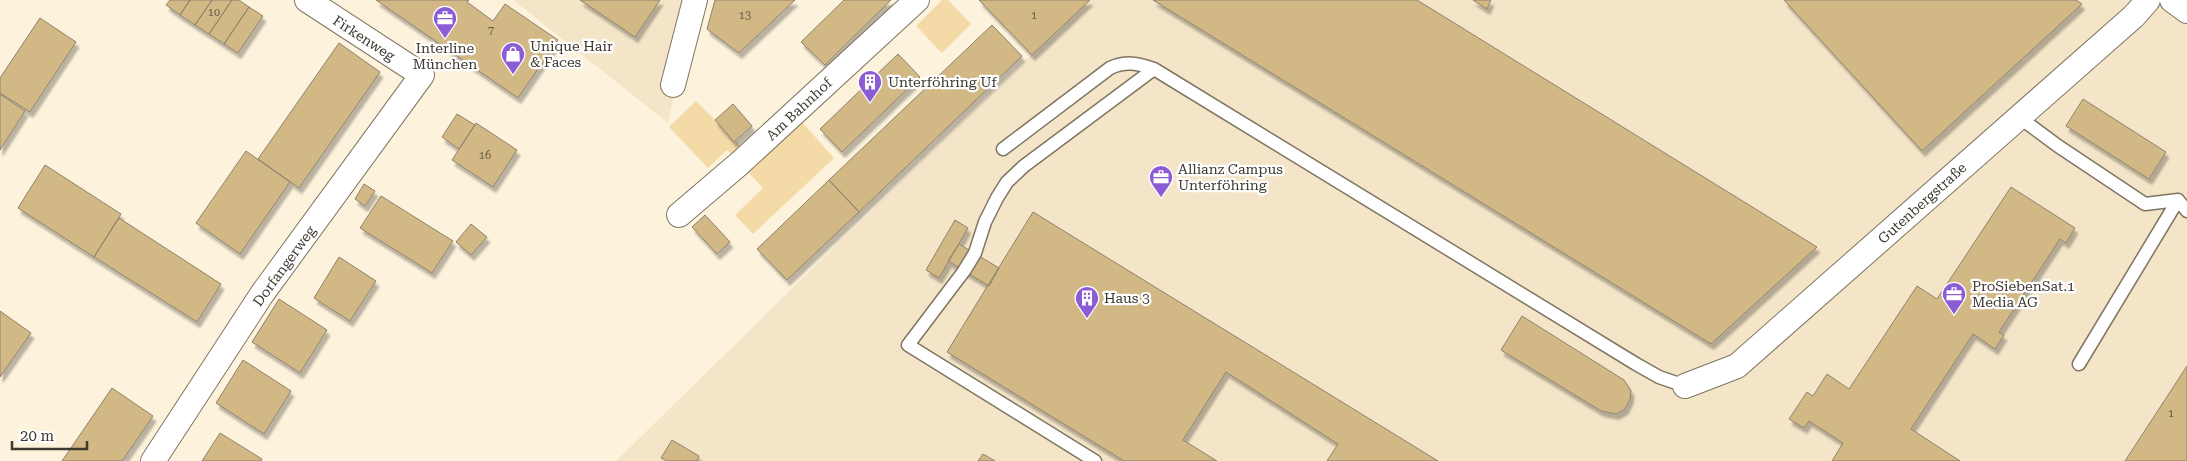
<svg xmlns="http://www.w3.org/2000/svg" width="2187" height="461" font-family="'Roboto Serif',serif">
<defs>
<filter id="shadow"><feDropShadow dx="3" dy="5.5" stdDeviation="1" flood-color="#0004"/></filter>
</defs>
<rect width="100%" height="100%" fill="#fdf2db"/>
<path fill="#f4e5c8" d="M 513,0 L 694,0 L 668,123 Z
M 1087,0 L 2187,0 L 2187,461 L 616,461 Z"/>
<path fill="#f3daa7" d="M 942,0 L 948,0 L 971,24 L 942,53 L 916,26 Z
M 696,101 L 742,147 L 733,155 L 727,150 L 708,168 L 669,127 Z
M 800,120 L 834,158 L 753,234 L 735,215 L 763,188 L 747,171 Z"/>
<path fill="#d2b885" stroke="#8d826e" filter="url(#shadow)" d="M 170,0 L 190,0 L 180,15 L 166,5 Z
M 190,0 L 212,0 L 195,25 L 180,15 Z
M 212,0 L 232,0 L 209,34 L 195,25 Z
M 232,0 L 239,0 L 249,7 L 224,44 L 209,34 Z
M 376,0 L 469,0 L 467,2 L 493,21 L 505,4 L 558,40 L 518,98 Z
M 580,0 L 660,0 L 635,37 Z
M 715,0 L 795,0 L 739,53 L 707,29 Z
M 844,0 L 891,0 L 825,65 L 801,42 Z
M 979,0 L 1090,0 L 1032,55 Z
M 1153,0 L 1417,0 L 1817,247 L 1711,344 Z
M 1473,0 L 1491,0 L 1487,9 Z
M 1784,0 L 2076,0 L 2082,4 L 1922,151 Z
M 249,7 L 263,16 L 238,53 L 224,44 Z
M 40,18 L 76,42 L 30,112 L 0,93 L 0,78 Z
M 992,25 L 1022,56 L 859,212 L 829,180 Z
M 339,43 L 380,72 L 299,188 L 258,159 Z
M 898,54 L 920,77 L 842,152 L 820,129 Z
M 0,94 L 25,111 L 0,150 Z
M 2083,99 L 2166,152 L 2149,179 L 2066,126 Z
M 733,104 L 752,126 L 734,142 L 715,120 Z
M 457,114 L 475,125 L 459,149 L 442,137 Z
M 476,123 L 517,150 L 493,187 L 452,160 Z
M 246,151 L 290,182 L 240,254 L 196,223 Z
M 45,165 L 121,214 L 94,257 L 18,208 Z
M 829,180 L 859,212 L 787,280 L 757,249 Z
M 364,184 L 375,191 L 365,206 L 355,199 Z
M 2011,187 L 2075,228 L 2066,243 L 2060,239 L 1999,332 L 2004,335 L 1995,349 L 1973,334 L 1911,429 L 1960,461 L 1832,461 L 1843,443 L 1809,421 L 1804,428 L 1789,419 L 1807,392 L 1813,396 L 1827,374 L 1849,389 L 1917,286 L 1937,299 Z
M 381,196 L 453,241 L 432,273 L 360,228 Z
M 1033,212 L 1438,461 L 1327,461 L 1338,444 L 1226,372 L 1183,440 L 1217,461 L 1124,461 L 947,352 Z
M 705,215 L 730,242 L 717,254 L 692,227 Z
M 119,218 L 221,284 L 197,322 L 94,257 Z
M 955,220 L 968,228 L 939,278 L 926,270 Z
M 471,224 L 487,237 L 471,255 L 456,242 Z
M 959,244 L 999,268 L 989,286 L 948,261 Z
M 339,257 L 376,281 L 350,321 L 314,298 Z
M 279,299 L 327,330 L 300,373 L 252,342 Z
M 0,311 L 31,333 L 0,377 Z
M 1522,316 L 1624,380 L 1631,391 L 1630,399 L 1625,409 L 1616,414 L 1601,411 L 1501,350 Z
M 243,360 L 291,391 L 264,434 L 216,403 Z
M 2187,366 L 2187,461 L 2125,461 Z
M 112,388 L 153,416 L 145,428 L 122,461 L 62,461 Z
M 220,433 L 262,459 L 261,461 L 202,461 Z
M 672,440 L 699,456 L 697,461 L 667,461 L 661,458 Z
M 983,454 L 995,461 L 978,461 Z"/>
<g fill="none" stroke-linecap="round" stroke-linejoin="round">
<g stroke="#7f7561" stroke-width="15">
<path id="service" d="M 2019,117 L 2058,146 L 2145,204 L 2178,200
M 1003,149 L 1110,68 C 1125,61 1138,63 1154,69 L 1636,364 L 1659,377 L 1685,386
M 2178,200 L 2187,211
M 2079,364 L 2178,200
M 1095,461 L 908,345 L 964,271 L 975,253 L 985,222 L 997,198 L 1007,182 L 1024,166 L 1154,69"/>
</g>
<g stroke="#7f7561" stroke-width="26">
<path id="minor" d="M 2172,0 L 2187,11
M 673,85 L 695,0
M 679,215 L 740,163 L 917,0
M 1685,386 L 1737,366 L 2134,16 L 2148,0
M 153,461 L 262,294 L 422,75 L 307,0"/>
</g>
<use href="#service" stroke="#fff" stroke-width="12"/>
<use href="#minor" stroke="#fff" stroke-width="24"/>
</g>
<defs>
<g id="office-pin" transform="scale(1.25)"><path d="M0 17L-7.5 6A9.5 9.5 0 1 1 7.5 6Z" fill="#8c5cd5" stroke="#fff"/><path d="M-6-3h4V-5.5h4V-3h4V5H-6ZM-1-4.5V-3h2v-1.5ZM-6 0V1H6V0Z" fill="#fff"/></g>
<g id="shop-pin" transform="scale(1.25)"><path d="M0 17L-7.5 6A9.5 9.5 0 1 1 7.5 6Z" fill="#8c5cd5" stroke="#fff"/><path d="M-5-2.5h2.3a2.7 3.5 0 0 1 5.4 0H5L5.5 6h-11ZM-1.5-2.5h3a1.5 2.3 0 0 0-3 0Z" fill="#fff"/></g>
<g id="building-pin" transform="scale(1.25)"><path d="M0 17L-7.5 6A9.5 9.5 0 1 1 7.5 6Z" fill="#8c5cd5" stroke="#fff"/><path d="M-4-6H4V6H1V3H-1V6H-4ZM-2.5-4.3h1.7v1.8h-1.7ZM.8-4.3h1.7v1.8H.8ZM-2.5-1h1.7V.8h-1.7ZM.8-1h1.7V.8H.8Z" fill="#fff"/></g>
</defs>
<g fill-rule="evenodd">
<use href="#office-pin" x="445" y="18"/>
<use href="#shop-pin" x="513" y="54"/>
<use href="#building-pin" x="870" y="82"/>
<use href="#office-pin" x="1161" y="177"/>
<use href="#office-pin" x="1954" y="294"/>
<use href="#building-pin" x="1087" y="298"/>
</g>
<g text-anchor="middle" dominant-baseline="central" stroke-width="4.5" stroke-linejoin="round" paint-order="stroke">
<g font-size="11" fill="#635a46">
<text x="214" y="12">10</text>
<text x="745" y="15">13</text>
<text x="1034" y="15">1</text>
<text x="491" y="30">7</text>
<text x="485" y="155">16</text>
<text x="2171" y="413">1</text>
</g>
<g font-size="14" fill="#3e3a31" stroke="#fff">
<text transform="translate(364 38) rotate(33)">Firkenweg</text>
<text transform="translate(799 109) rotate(-43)">Am Bahnhof</text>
<text transform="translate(1922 203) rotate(-42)">Gutenbergstraße</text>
<text transform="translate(284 266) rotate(-54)">Dorfangerweg</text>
</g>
<g font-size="14" fill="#3e3a31" stroke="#fff" text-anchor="start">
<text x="530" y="46">Unique Hair<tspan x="530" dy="16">&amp; Faces</tspan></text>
<text x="445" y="48" text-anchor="middle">Interline<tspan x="445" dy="16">München</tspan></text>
<text x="888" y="82">Unterföhring Uf</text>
<text x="1178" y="169">Allianz Campus<tspan x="1178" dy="16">Unterföhring</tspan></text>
<text x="1972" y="286">ProSiebenSat.1<tspan x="1972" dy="16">Media AG</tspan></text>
<text x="1104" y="298">Haus 3</text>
</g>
</g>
<path d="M12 441v8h75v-8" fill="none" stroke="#3e3a31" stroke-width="2.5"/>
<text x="20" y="441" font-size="15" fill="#3e3a31" stroke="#ffffff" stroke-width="4" paint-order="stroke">20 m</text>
</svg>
